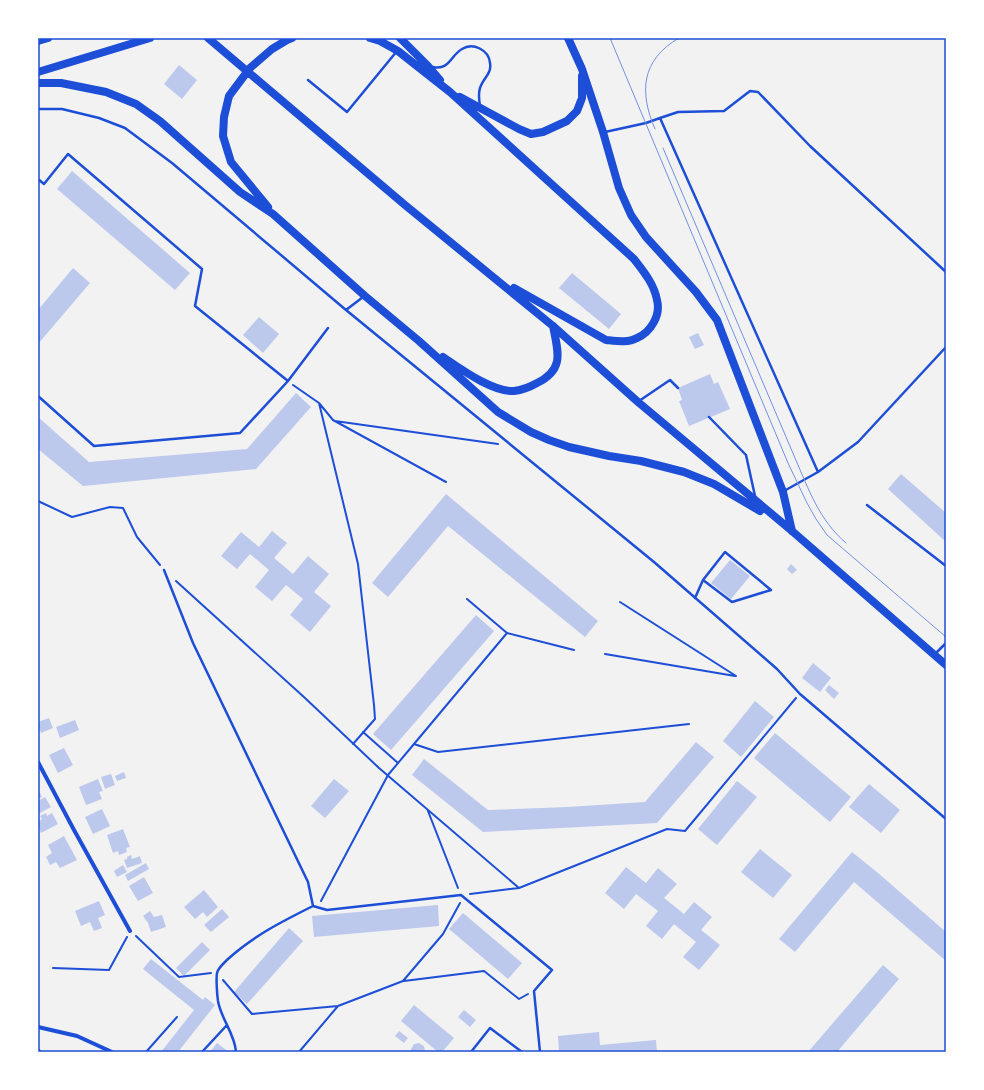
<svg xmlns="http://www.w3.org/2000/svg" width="984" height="1090" font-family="'Source Sans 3',sans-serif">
<rect width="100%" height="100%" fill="#f2f2f2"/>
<path fill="#bdc9ec" d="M 179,65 L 197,80 L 182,99 L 164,84 Z
M 72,171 L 190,273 L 175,290 L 57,189 Z
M 73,268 L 90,283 L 38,344 L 38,310 Z
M 572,273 L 621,314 L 609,329 L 559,288 Z
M 259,317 L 279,334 L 263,353 L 243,335 Z
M 698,333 L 704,345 L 695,349 L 689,337 Z
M 710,374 L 714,384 L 718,382 L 730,409 L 689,426 L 679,401 L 682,400 L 678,388 Z
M 296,393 L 311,407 L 256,469 L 83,486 L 38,449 L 38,417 L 89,462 L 247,449 Z
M 901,474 L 946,513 L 946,542 L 888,489 Z
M 446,494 L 598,621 L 585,637 L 448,526 L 388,597 L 372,583 Z
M 272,531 L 287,543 L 274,558 L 293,574 L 308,556 L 329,574 L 314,592 L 331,606 L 310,632 L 290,615 L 303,599 L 286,585 L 272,601 L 255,587 L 269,570 L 250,554 L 237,569 L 221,556 L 241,532 L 259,547 Z
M 730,560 L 750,576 L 731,599 L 711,583 Z
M 791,564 L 797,570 L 792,574 L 787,569 Z
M 476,615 L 494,631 L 391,750 L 373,734 Z
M 813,663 L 831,678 L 820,692 L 802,678 Z
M 829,685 L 839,693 L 834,699 L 825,690 Z
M 755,701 L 774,717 L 741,757 L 723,741 Z
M 49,718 L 53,728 L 41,733 L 38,726 L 38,722 Z
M 75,720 L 79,730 L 60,738 L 56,727 Z
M 775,733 L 851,797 L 830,822 L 754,758 Z
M 696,742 L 714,757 L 657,823 L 483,832 L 412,775 L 424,759 L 488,810 L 567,807 L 645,802 Z
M 64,748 L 73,765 L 58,773 L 49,755 Z
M 124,772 L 126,778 L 117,781 L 115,776 Z
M 111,774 L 115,785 L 105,789 L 101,777 Z
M 98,779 L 103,791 L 99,792 L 102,799 L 86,805 L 79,787 Z
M 334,779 L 349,791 L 325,818 L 311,806 Z
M 737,781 L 757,797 L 717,845 L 698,829 Z
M 869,784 L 900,810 L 881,833 L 849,807 Z
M 38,789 L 42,797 L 38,799 Z
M 45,797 L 51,807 L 38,814 L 38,801 Z
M 102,809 L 110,826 L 93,834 L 85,817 Z
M 46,813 L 47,816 L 52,813 L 58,824 L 41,833 L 38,826 L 38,822 L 42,819 L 40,816 Z
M 123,829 L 130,847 L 126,848 L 127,852 L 119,855 L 118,851 L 113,853 L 107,835 Z
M 64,836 L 77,860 L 60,868 L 56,862 L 50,865 L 46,857 L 52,853 L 48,845 Z
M 760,849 L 792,875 L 773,898 L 741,872 Z
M 852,852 L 878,873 L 946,932 L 946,961 L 854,882 L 795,952 L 779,939 Z
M 131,855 L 132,859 L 140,856 L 142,863 L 127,868 L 124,860 L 127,859 L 127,857 Z
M 146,863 L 149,869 L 128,881 L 125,875 Z
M 123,865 L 127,872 L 117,877 L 114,871 Z
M 626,867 L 646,883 L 658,868 L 677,884 L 664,898 L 684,914 L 694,902 L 712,917 L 701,930 L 720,945 L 699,970 L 683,957 L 696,942 L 674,924 L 662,939 L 646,926 L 658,911 L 636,894 L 624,909 L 605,893 Z
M 144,877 L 153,893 L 138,901 L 129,886 Z
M 204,890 L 218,907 L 207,917 L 203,912 L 195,919 L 184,907 Z
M 99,901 L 105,915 L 98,918 L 102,928 L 94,931 L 90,922 L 81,926 L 75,911 Z
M 438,905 L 439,926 L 314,937 L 312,916 Z
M 222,909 L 229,917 L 211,932 L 204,925 Z
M 150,911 L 154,917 L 162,915 L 166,927 L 151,932 L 148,923 L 143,916 Z
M 463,913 L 522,963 L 508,979 L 449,929 Z
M 289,928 L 303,941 L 247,1004 L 234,992 Z
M 202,942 L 210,950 L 184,976 L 176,968 Z
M 151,959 L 203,1000 L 205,997 L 215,1005 L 178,1052 L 161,1052 L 194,1010 L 143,969 Z
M 883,965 L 899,979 L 837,1052 L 808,1052 Z
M 414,1005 L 454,1038 L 442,1052 L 438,1052 L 401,1021 Z
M 464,1010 L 476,1020 L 470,1027 L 458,1017 Z
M 399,1031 L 408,1038 L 404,1043 L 395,1036 Z
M 599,1032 L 600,1045 L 656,1040 L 657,1052 L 559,1052 L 558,1036 Z
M 217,1043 L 229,1052 L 210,1052 Z
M 419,1043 L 424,1046 L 425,1052 L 411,1052 L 411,1049 L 414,1044 Z"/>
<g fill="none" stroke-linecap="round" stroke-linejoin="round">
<path stroke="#1d4ed8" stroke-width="2" d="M 293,385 L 319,403 L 333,420 L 446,482
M 319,403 L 358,564 L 374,705 L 375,719 L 353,744
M 335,421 L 498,444
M 38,501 L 72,517 L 110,507 L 123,508 L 137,537 L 160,565
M 176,581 L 305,698 L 379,768 L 519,888
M 467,599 L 507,633 L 574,650
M 620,602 L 736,676
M 605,654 L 735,676
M 363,732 L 398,763
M 414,744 L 507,633
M 428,811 L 458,888
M 470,894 L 519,888 L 667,829 L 685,831 L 796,698
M 321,901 L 388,775 L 414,744 L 438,752 L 689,724
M 136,936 L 179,977 L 211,973
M 53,968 L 109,970 L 127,937
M 223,980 L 252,1014 L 338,1006
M 404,981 L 484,971 L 519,999 L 528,994
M 38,1049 L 41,1052
M 146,1052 L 177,1017
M 299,1052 L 338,1006 L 403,981 L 443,934 L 460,903"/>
<path stroke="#1d4ed8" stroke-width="2.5" d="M 433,67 C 449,71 451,55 462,49 C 473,42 489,50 490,63 C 492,74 483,78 480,88 C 478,94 479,100 480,106
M 308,80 L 347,112 L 397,51
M 38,109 L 62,109 L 99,118 L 125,128 L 172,163 L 346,310 L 654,562 L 777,669 L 800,694 L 946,819
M 660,118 L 678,112 L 724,111 L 750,91 L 758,92 L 810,146 L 946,272
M 605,132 L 646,123 L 660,118 L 818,472 L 784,491
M 38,179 L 44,184 L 68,154 L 202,269 L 195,306 L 288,381
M 346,310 L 363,297
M 38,396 L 94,446 L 240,433 L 288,381 L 328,328
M 639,401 L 670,380 L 678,388
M 709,417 L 746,455 L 755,496
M 818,472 L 858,442 L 946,347
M 867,505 L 946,566
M 164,570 L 193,643 L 308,882 L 313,906
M 703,580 L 732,602 L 771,590
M 695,598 L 703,580 L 725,552 L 771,590
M 935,654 L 946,643
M 183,1052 L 184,1052
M 202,1052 L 227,1025
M 236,1052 C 235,1034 221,1019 218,1001 C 217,994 216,979 217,973 C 218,968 224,963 228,959 C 253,936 283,921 313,906 L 327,910 L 461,895 L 552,970 L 534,991 L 540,1052
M 471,1052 L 490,1028 L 522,1052"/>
<path stroke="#1d4ed8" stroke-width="4" d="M 38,762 L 74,830 L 130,931
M 38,1027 L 77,1036 L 112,1052"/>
<path stroke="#1d4ed8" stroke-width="8" d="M 208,38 L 405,205 L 553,326 L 638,402 L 792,531 L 946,665
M 370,38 L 380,41 L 398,51 L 450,92 L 634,259 C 644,272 654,284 657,300 C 661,315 651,332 637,338 C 628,343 616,341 606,340 L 514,288
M 400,38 L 428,66 L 440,80
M 568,38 L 582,69 L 603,132 L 619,188 L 631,215 L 646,237 L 696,292 L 717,320 L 783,492 L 792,531
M 38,41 L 48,38
M 38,72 L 150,38
M 38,83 L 61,83 L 106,92 L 136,104 L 160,121 L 240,192 L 273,214 L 365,296 L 419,341 L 498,412 L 531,432 L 549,440 L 569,447 L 609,456 L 641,461 L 684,472 L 714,484 L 760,511
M 460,97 L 519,129 L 531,134 L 543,132 L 567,121 L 577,111 L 582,98 L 582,76
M 268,207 L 231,162 L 223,136 L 224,117 L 229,96 L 250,68 L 272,49 L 287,40 L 292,38
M 443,357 C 461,369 492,392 514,391 C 522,390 530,387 537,383 C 565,369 558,352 553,326"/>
<path stroke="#7290e2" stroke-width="1" d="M 610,38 L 788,463 L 807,503 L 816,519 L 827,535 L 946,637
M 655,129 C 639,92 641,60 679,38
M 663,148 L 795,458 C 809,490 819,520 846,543"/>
</g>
<rect width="984" height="1090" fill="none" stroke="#ffffff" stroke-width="78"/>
<rect x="39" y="39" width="906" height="1012" fill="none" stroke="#1d4ed8" stroke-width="1.5"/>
</svg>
